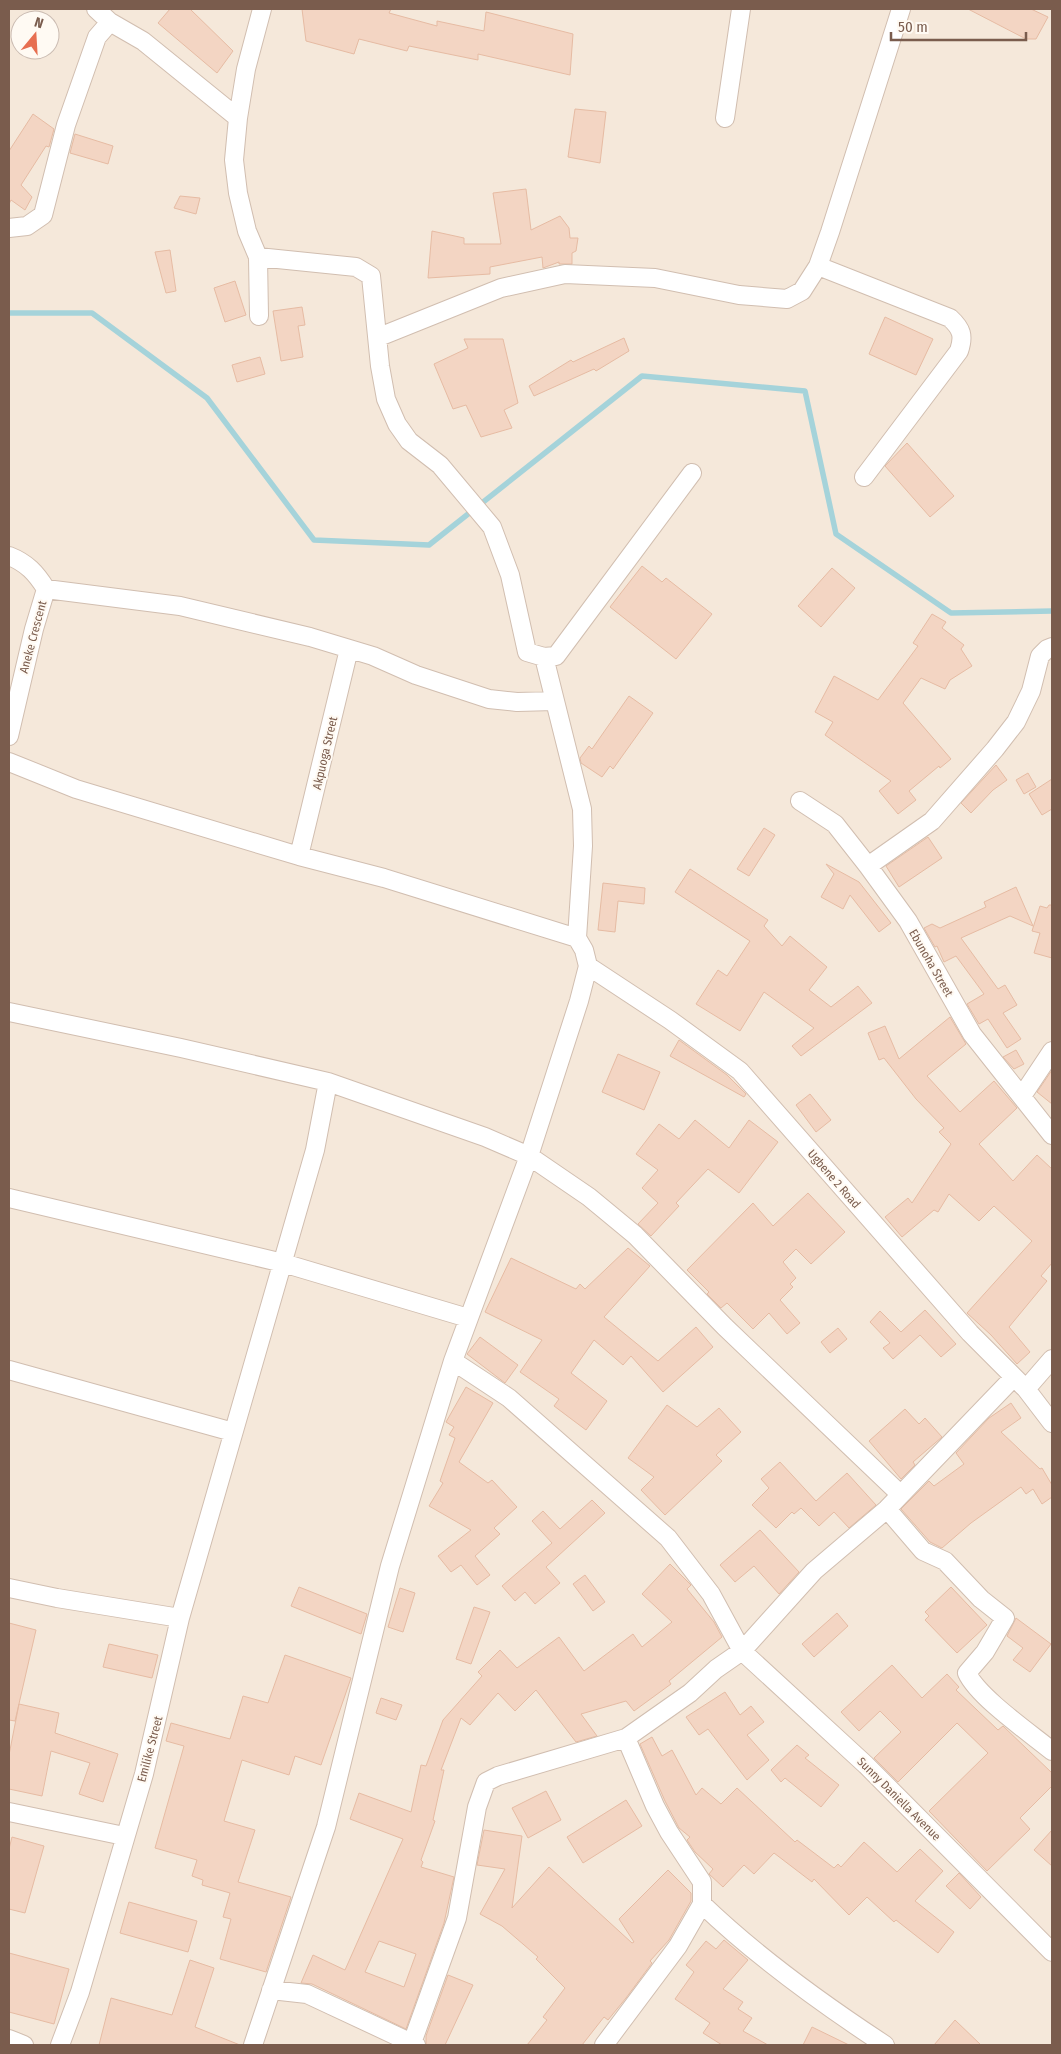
<svg xmlns="http://www.w3.org/2000/svg" width="1061" height="2054" font-family="'Fira Sans Condensed',sans-serif">
<rect width="100%" height="100%" fill="#fdf6ec"/>
<path fill="#f5e8da" fill-rule="evenodd" d="M 9,9 L 1052,9 L 1052,2045 L 9,2045 ZM 20,20 L 50,20 L 50,50 L 20,50 Z"/>
<g fill="none" stroke-linecap="round" stroke-linejoin="round">
<path stroke="#a5d3da" stroke-width="5.5" d="M 9,313 L 92,313 L 207,398 L 314,540 L 429,545 L 642,376 L 805,391 L 836,534 L 951,613 L 1052,611"/>
</g>
<path fill="#f3d5c3" stroke="#e6bba3" fill-rule="evenodd" d="M 170,9 L 190,9 L 233,51 L 217,73 L 158,23 Z
M 302,9 L 391,9 L 389,13 L 437,26 L 437,21 L 484,31 L 486,12 L 573,34 L 570,75 L 478,54 L 478,60 L 409,46 L 407,51 L 359,39 L 354,54 L 306,41 Z
M 968,9 L 1031,9 L 1048,17 L 1036,39 L 1026,39 Z
M 575,109 L 606,112 L 600,163 L 568,157 Z
M 33,114 L 54,129 L 49,147 L 46,146 L 21,185 L 32,197 L 25,210 L 11,200 L 9,204 L 9,151 Z
M 75,134 L 113,146 L 108,164 L 70,153 Z
M 526,189 L 531,230 L 560,216 L 569,228 L 570,238 L 578,238 L 576,251 L 572,253 L 572,264 L 559,264 L 559,262 L 543,268 L 542,257 L 490,267 L 490,274 L 428,278 L 432,231 L 464,238 L 464,244 L 501,244 L 493,193 Z
M 180,196 L 200,198 L 196,214 L 174,208 Z
M 170,250 L 176,291 L 166,293 L 155,252 Z
M 235,281 L 246,315 L 225,322 L 214,288 Z
M 302,307 L 305,325 L 298,326 L 303,357 L 281,361 L 273,311 Z
M 885,317 L 933,339 L 916,375 L 869,354 Z
M 624,338 L 629,351 L 596,371 L 594,369 L 534,396 L 529,386 L 571,360 L 573,362 Z
M 464,339 L 503,339 L 518,403 L 504,410 L 512,428 L 481,437 L 466,405 L 453,409 L 434,364 L 468,348 Z
M 260,357 L 265,374 L 237,382 L 232,365 Z
M 907,443 L 954,496 L 930,517 L 885,466 Z
M 642,566 L 662,582 L 666,578 L 712,614 L 676,659 L 610,607 Z
M 832,568 L 855,588 L 821,627 L 798,606 Z
M 932,614 L 946,622 L 942,628 L 964,645 L 961,649 L 972,666 L 950,680 L 945,689 L 921,678 L 903,703 L 951,759 L 940,768 L 939,766 L 909,791 L 916,800 L 898,814 L 879,791 L 891,781 L 825,735 L 833,722 L 815,712 L 834,676 L 878,700 L 918,646 L 913,643 Z
M 629,696 L 653,713 L 613,769 L 610,766 L 602,777 L 581,763 L 580,758 L 589,746 L 592,749 Z
M 996,765 L 1007,780 L 993,790 L 971,813 L 961,803 Z
M 1028,773 L 1036,787 L 1024,794 L 1016,780 Z
M 1052,779 L 1052,809 L 1042,815 L 1029,794 Z
M 764,828 L 775,835 L 749,876 L 737,869 Z
M 928,837 L 942,858 L 899,887 L 886,866 Z
M 826,864 L 859,882 L 891,923 L 879,932 L 850,895 L 843,909 L 821,897 L 834,874 Z
M 690,869 L 768,920 L 764,926 L 782,946 L 790,936 L 827,967 L 809,990 L 831,1007 L 858,986 L 872,1003 L 801,1056 L 792,1046 L 814,1028 L 764,992 L 740,1031 L 696,1004 L 718,970 L 727,976 L 750,941 L 675,892 Z
M 603,883 L 645,888 L 644,904 L 618,901 L 615,932 L 598,930 Z
M 1016,887 L 1033,926 L 1010,916 L 961,938 L 998,989 L 1005,985 L 1017,1005 L 1003,1013 L 1021,1039 L 1007,1048 L 988,1019 L 979,1024 L 967,1004 L 984,994 L 956,956 L 944,962 L 937,946 L 935,947 L 924,928 L 932,924 L 940,928 L 986,907 L 984,902 Z
M 1049,905 L 1052,905 L 1052,958 L 1034,953 L 1040,933 L 1032,931 L 1040,906 L 1047,908 Z
M 950,1017 L 966,1044 L 927,1076 L 960,1112 L 994,1081 L 1017,1108 L 979,1144 L 1013,1181 L 1037,1155 L 1052,1169 L 1052,1263 L 1041,1276 L 1047,1281 L 1009,1327 L 1030,1352 L 1017,1364 L 991,1335 L 967,1313 L 1032,1241 L 994,1206 L 979,1221 L 949,1194 L 938,1212 L 934,1210 L 902,1237 L 885,1217 L 908,1198 L 912,1203 L 951,1144 L 939,1132 L 944,1128 L 916,1099 L 884,1058 L 879,1060 L 868,1033 L 885,1026 L 899,1059 Z
M 679,1040 L 727,1075 L 746,1094 L 744,1097 L 670,1056 Z
M 1016,1050 L 1024,1064 L 1014,1069 L 1003,1057 Z
M 618,1054 L 660,1072 L 644,1110 L 602,1092 Z
M 1052,1070 L 1052,1104 L 1037,1092 Z
M 810,1094 L 831,1120 L 816,1132 L 796,1105 Z
M 695,1120 L 729,1148 L 749,1120 L 778,1142 L 739,1193 L 708,1169 L 676,1203 L 679,1206 L 651,1236 L 638,1224 L 658,1203 L 642,1188 L 658,1170 L 636,1154 L 659,1124 L 679,1139 Z
M 808,1193 L 845,1232 L 811,1264 L 796,1249 L 783,1262 L 796,1278 L 790,1284 L 793,1287 L 780,1300 L 800,1323 L 787,1334 L 769,1313 L 753,1329 L 727,1303 L 721,1308 L 707,1294 L 709,1292 L 687,1270 L 753,1203 L 773,1226 Z
M 628,1248 L 650,1266 L 604,1317 L 658,1361 L 696,1327 L 713,1347 L 663,1392 L 631,1356 L 623,1365 L 594,1340 L 571,1373 L 607,1401 L 586,1430 L 554,1406 L 559,1399 L 520,1372 L 542,1340 L 485,1312 L 511,1258 L 576,1289 L 580,1284 L 585,1289 Z
M 925,1310 L 956,1344 L 941,1357 L 920,1335 L 893,1359 L 883,1348 L 890,1343 L 870,1322 L 880,1311 L 901,1332 Z
M 838,1328 L 847,1339 L 830,1353 L 821,1342 Z
M 480,1337 L 518,1365 L 505,1383 L 467,1354 Z
M 466,1387 L 493,1403 L 459,1462 L 488,1483 L 492,1480 L 517,1507 L 494,1528 L 500,1534 L 475,1556 L 490,1575 L 477,1585 L 461,1565 L 451,1572 L 438,1556 L 471,1530 L 429,1506 L 443,1483 L 440,1481 L 455,1438 L 449,1435 L 454,1427 L 446,1422 Z
M 1011,1403 L 1021,1418 L 1001,1432 L 1040,1469 L 1042,1468 L 1052,1485 L 1052,1497 L 1042,1504 L 1033,1489 L 1026,1494 L 1021,1487 L 971,1523 L 942,1548 L 930,1542 L 901,1509 L 929,1481 L 934,1486 L 964,1464 L 956,1453 L 989,1418 Z
M 667,1405 L 697,1427 L 719,1408 L 741,1432 L 716,1455 L 722,1461 L 665,1515 L 641,1490 L 654,1477 L 628,1458 Z
M 905,1409 L 919,1424 L 925,1418 L 942,1437 L 913,1462 L 915,1465 L 901,1479 L 869,1441 Z
M 780,1462 L 816,1501 L 847,1473 L 876,1505 L 849,1528 L 834,1512 L 819,1526 L 801,1508 L 794,1514 L 792,1512 L 776,1528 L 752,1505 L 769,1488 L 761,1479 Z
M 592,1500 L 605,1513 L 546,1567 L 560,1583 L 535,1604 L 525,1592 L 515,1601 L 502,1586 L 552,1543 L 532,1521 L 543,1511 L 560,1529 Z
M 760,1530 L 799,1572 L 779,1594 L 754,1566 L 735,1582 L 720,1565 Z
M 670,1564 L 691,1585 L 687,1589 L 714,1622 L 722,1637 L 669,1681 L 671,1684 L 634,1711 L 626,1701 L 581,1714 L 597,1736 L 576,1742 L 536,1690 L 515,1711 L 498,1693 L 470,1725 L 461,1718 L 441,1770 L 444,1770 L 433,1820 L 435,1821 L 421,1860 L 423,1862 L 421,1867 L 454,1877 L 444,1923 L 406,2029 L 312,1984 L 301,1983 L 313,1955 L 345,1970 L 403,1839 L 350,1819 L 359,1793 L 411,1812 L 421,1765 L 426,1766 L 443,1720 L 482,1676 L 478,1672 L 500,1650 L 517,1668 L 559,1637 L 584,1671 L 633,1634 L 642,1647 L 672,1622 L 642,1594 ZM 379,1941 L 416,1954 L 404,1987 L 365,1972 Z
M 585,1575 L 605,1602 L 593,1611 L 573,1584 Z
M 299,1587 L 367,1614 L 361,1634 L 291,1606 Z
M 951,1587 L 987,1625 L 957,1653 L 925,1620 L 929,1616 L 925,1612 Z
M 400,1588 L 415,1593 L 403,1632 L 388,1627 Z
M 474,1607 L 490,1612 L 471,1664 L 456,1659 Z
M 837,1613 L 848,1626 L 814,1657 L 802,1644 Z
M 1016,1618 L 1051,1644 L 1030,1672 L 1013,1660 L 1023,1648 L 1007,1636 Z
M 9,1623 L 36,1630 L 15,1721 L 9,1720 Z
M 109,1644 L 158,1655 L 152,1678 L 103,1667 Z
M 285,1655 L 351,1678 L 321,1765 L 295,1756 L 289,1775 L 242,1760 L 224,1821 L 255,1830 L 238,1882 L 291,1897 L 266,1972 L 220,1959 L 231,1919 L 223,1917 L 230,1893 L 202,1885 L 203,1880 L 192,1876 L 197,1860 L 155,1848 L 184,1746 L 166,1741 L 171,1723 L 230,1739 L 243,1696 L 268,1703 Z
M 892,1665 L 922,1698 L 947,1674 L 959,1687 L 956,1690 L 998,1730 L 1003,1726 L 1052,1773 L 1052,1786 L 1020,1818 L 1030,1829 L 987,1871 L 929,1811 L 988,1753 L 957,1723 L 898,1782 L 874,1758 L 901,1732 L 880,1711 L 859,1731 L 841,1712 Z
M 725,1692 L 740,1715 L 751,1706 L 764,1722 L 747,1735 L 769,1760 L 747,1780 L 708,1729 L 699,1735 L 686,1717 Z
M 381,1698 L 402,1705 L 396,1720 L 376,1713 Z
M 19,1704 L 59,1713 L 55,1733 L 118,1754 L 103,1802 L 79,1794 L 90,1763 L 51,1751 L 42,1796 L 9,1789 L 9,1755 Z
M 652,1737 L 662,1756 L 672,1750 L 696,1795 L 702,1788 L 721,1804 L 737,1788 L 795,1842 L 797,1840 L 834,1868 L 838,1864 L 841,1867 L 864,1842 L 897,1872 L 920,1849 L 943,1871 L 915,1901 L 954,1932 L 938,1953 L 896,1920 L 894,1922 L 867,1897 L 849,1915 L 814,1879 L 812,1882 L 774,1853 L 754,1874 L 744,1865 L 723,1887 L 709,1874 L 713,1869 L 695,1852 L 687,1840 L 690,1837 L 679,1828 L 665,1801 L 640,1744 Z
M 797,1745 L 809,1755 L 805,1758 L 839,1785 L 821,1807 L 785,1778 L 781,1782 L 771,1770 Z
M 546,1791 L 561,1820 L 528,1838 L 512,1808 Z
M 626,1800 L 642,1826 L 583,1863 L 567,1837 Z
M 484,1830 L 522,1836 L 512,1908 L 549,1867 L 632,1943 L 634,1942 L 619,1919 L 668,1870 L 691,1893 L 691,1901 L 669,1940 L 650,1961 L 652,1963 L 626,1998 L 608,2020 L 604,2017 L 582,2045 L 527,2045 L 547,2020 L 543,2017 L 565,1988 L 536,1959 L 538,1957 L 502,1926 L 480,1914 L 505,1869 L 477,1865 Z
M 1052,1830 L 1052,1866 L 1034,1850 Z
M 12,1837 L 44,1846 L 25,1913 L 9,1909 L 9,1849 Z
M 959,1873 L 981,1897 L 970,1909 L 946,1886 Z
M 129,1902 L 197,1921 L 188,1952 L 120,1933 Z
M 724,1940 L 748,1960 L 723,1989 L 743,2002 L 738,2009 L 752,2018 L 743,2031 L 768,2045 L 722,2045 L 703,2033 L 710,2023 L 675,1999 L 694,1972 L 686,1965 L 706,1941 L 716,1949 Z
M 9,1953 L 69,1969 L 54,2024 L 9,2012 Z
M 190,1960 L 214,1968 L 195,2027 L 240,2045 L 99,2045 L 111,1998 L 172,2015 Z
M 448,1975 L 473,1985 L 445,2045 L 426,2045 L 426,2036 Z
M 955,2020 L 981,2045 L 934,2045 Z
M 812,2027 L 849,2045 L 803,2045 Z"/>
<g fill="none" stroke-linecap="round" stroke-linejoin="round">
<g stroke="#d1beb0" stroke-width="20">
<path id="minor" d="M 96,9 L 110,22 L 143,41 L 238,118
M 725,118 L 741,9
M 9,228 L 27,226 L 43,215 L 66,125 L 97,37 L 110,22
M 258,257 L 356,267 L 371,276 L 380,366 L 386,399 L 397,424 L 409,441 L 440,465 L 492,527 L 510,575 L 527,652 L 544,657 L 556,656 L 692,473
M 818,266 L 950,318 C 962,329 964,336 959,351 L 864,477
M 259,316 L 258,257 L 247,231 L 238,193 L 234,160 L 238,118 L 246,69 L 262,9
M 379,337 L 501,288 L 565,274 L 655,278 L 739,295 L 787,299 L 802,291 L 818,266 L 830,232 L 901,9
M 9,556 C 27,563 36,573 46,589
M 46,589 L 180,606 L 310,637 L 373,656 L 416,675 L 489,699 L 517,702 L 554,701
M 9,736 L 34,629 L 46,589
M 9,762 L 76,789 L 299,856 L 384,878 L 577,938
M 800,801 L 835,824 L 868,866 L 908,921 L 972,1034 L 1052,1135
M 299,856 L 349,649
M 868,866 L 932,821 L 995,749 L 1016,722 L 1031,691 L 1040,656 L 1047,649 L 1052,647
M 588,966 L 670,1020 L 740,1071 L 970,1333 L 1026,1389 L 1052,1423
M 9,1012 L 181,1048 L 328,1082 L 485,1137 L 529,1156 L 589,1197 L 635,1235 L 725,1327 L 900,1494
M 1022,1096 L 1052,1051
M 9,1198 L 283,1263 L 468,1318
M 453,1361 L 509,1398 L 668,1538 L 711,1594 L 742,1651 L 866,1765 L 1052,1952
M 9,1370 L 233,1432
M 1026,1389 L 1052,1359
M 887,1509 L 923,1551 L 945,1561 L 981,1599 L 1005,1618 L 985,1652 L 967,1673 C 978,1697 1030,1733 1052,1751
M 9,1588 L 57,1598 L 180,1618
M 9,1812 L 124,1836
M 702,1904 C 757,1957 821,2003 885,2045
M 271,1990 L 307,1994 L 416,2045
M 9,2039 L 24,2045
M 412,2043 L 457,1918 L 477,1807 L 486,1782 L 498,1776 L 626,1738 L 690,1693 L 716,1669 L 742,1651 L 814,1571 L 887,1509 L 1014,1377
M 60,2045 L 80,1992 L 144,1774 L 180,1618 L 315,1150 L 328,1082
M 253,2045 L 326,1827 L 390,1566 L 453,1361 L 529,1156 L 579,1001 L 588,966 L 584,950 L 577,938 L 583,846 L 582,809 L 544,657
M 604,2045 L 678,1946 L 702,1904 L 702,1882 L 669,1832 L 655,1806 L 626,1738"/>
</g>
<use href="#minor" stroke="#fff" stroke-width="18"/>
</g>
<g text-anchor="middle" dominant-baseline="central" stroke-width="4" stroke-linejoin="round" paint-order="stroke">
<g font-size="12" fill="#7a5c4d" stroke="#fffaf3">
<text transform="translate(33 637) rotate(-75)">Aneke Crescent</text>
<text transform="translate(325 753) rotate(-77)">Akpuoga Street</text>
<text transform="translate(931 963) rotate(60)">Ebunoha Street</text>
<text transform="translate(834 1179) rotate(49)">Ugbene 2 Road</text>
<text transform="translate(150 1749) rotate(-75)">Emilike Street</text>
<text transform="translate(899 1799) rotate(45)">Sunny Daniella Avenue</text>
</g>
</g>
<rect width="1061" height="2054" fill="none" stroke="#7a5c4d" stroke-width="20"/>
<g transform="translate(35 35) rotate(18)"><circle r="24" fill="#fffaf3" stroke="#cabbb1"/>
<path d="M0-4L9 19L0 12L-9 19Z" fill="#e76f51"/>
<text y="-8" font-size="14" font-weight="bold" text-anchor="middle" fill="#7a5c4d">N</text>
</g>
<path d="M891 32v8h135v-8" fill="none" stroke="#7a5c4d" stroke-width="2.5"/>
<text x="898" y="32" font-size="15" fill="#7a5c4d" stroke="#fffaf3" stroke-width="4" paint-order="stroke">50 m</text>
</svg>
